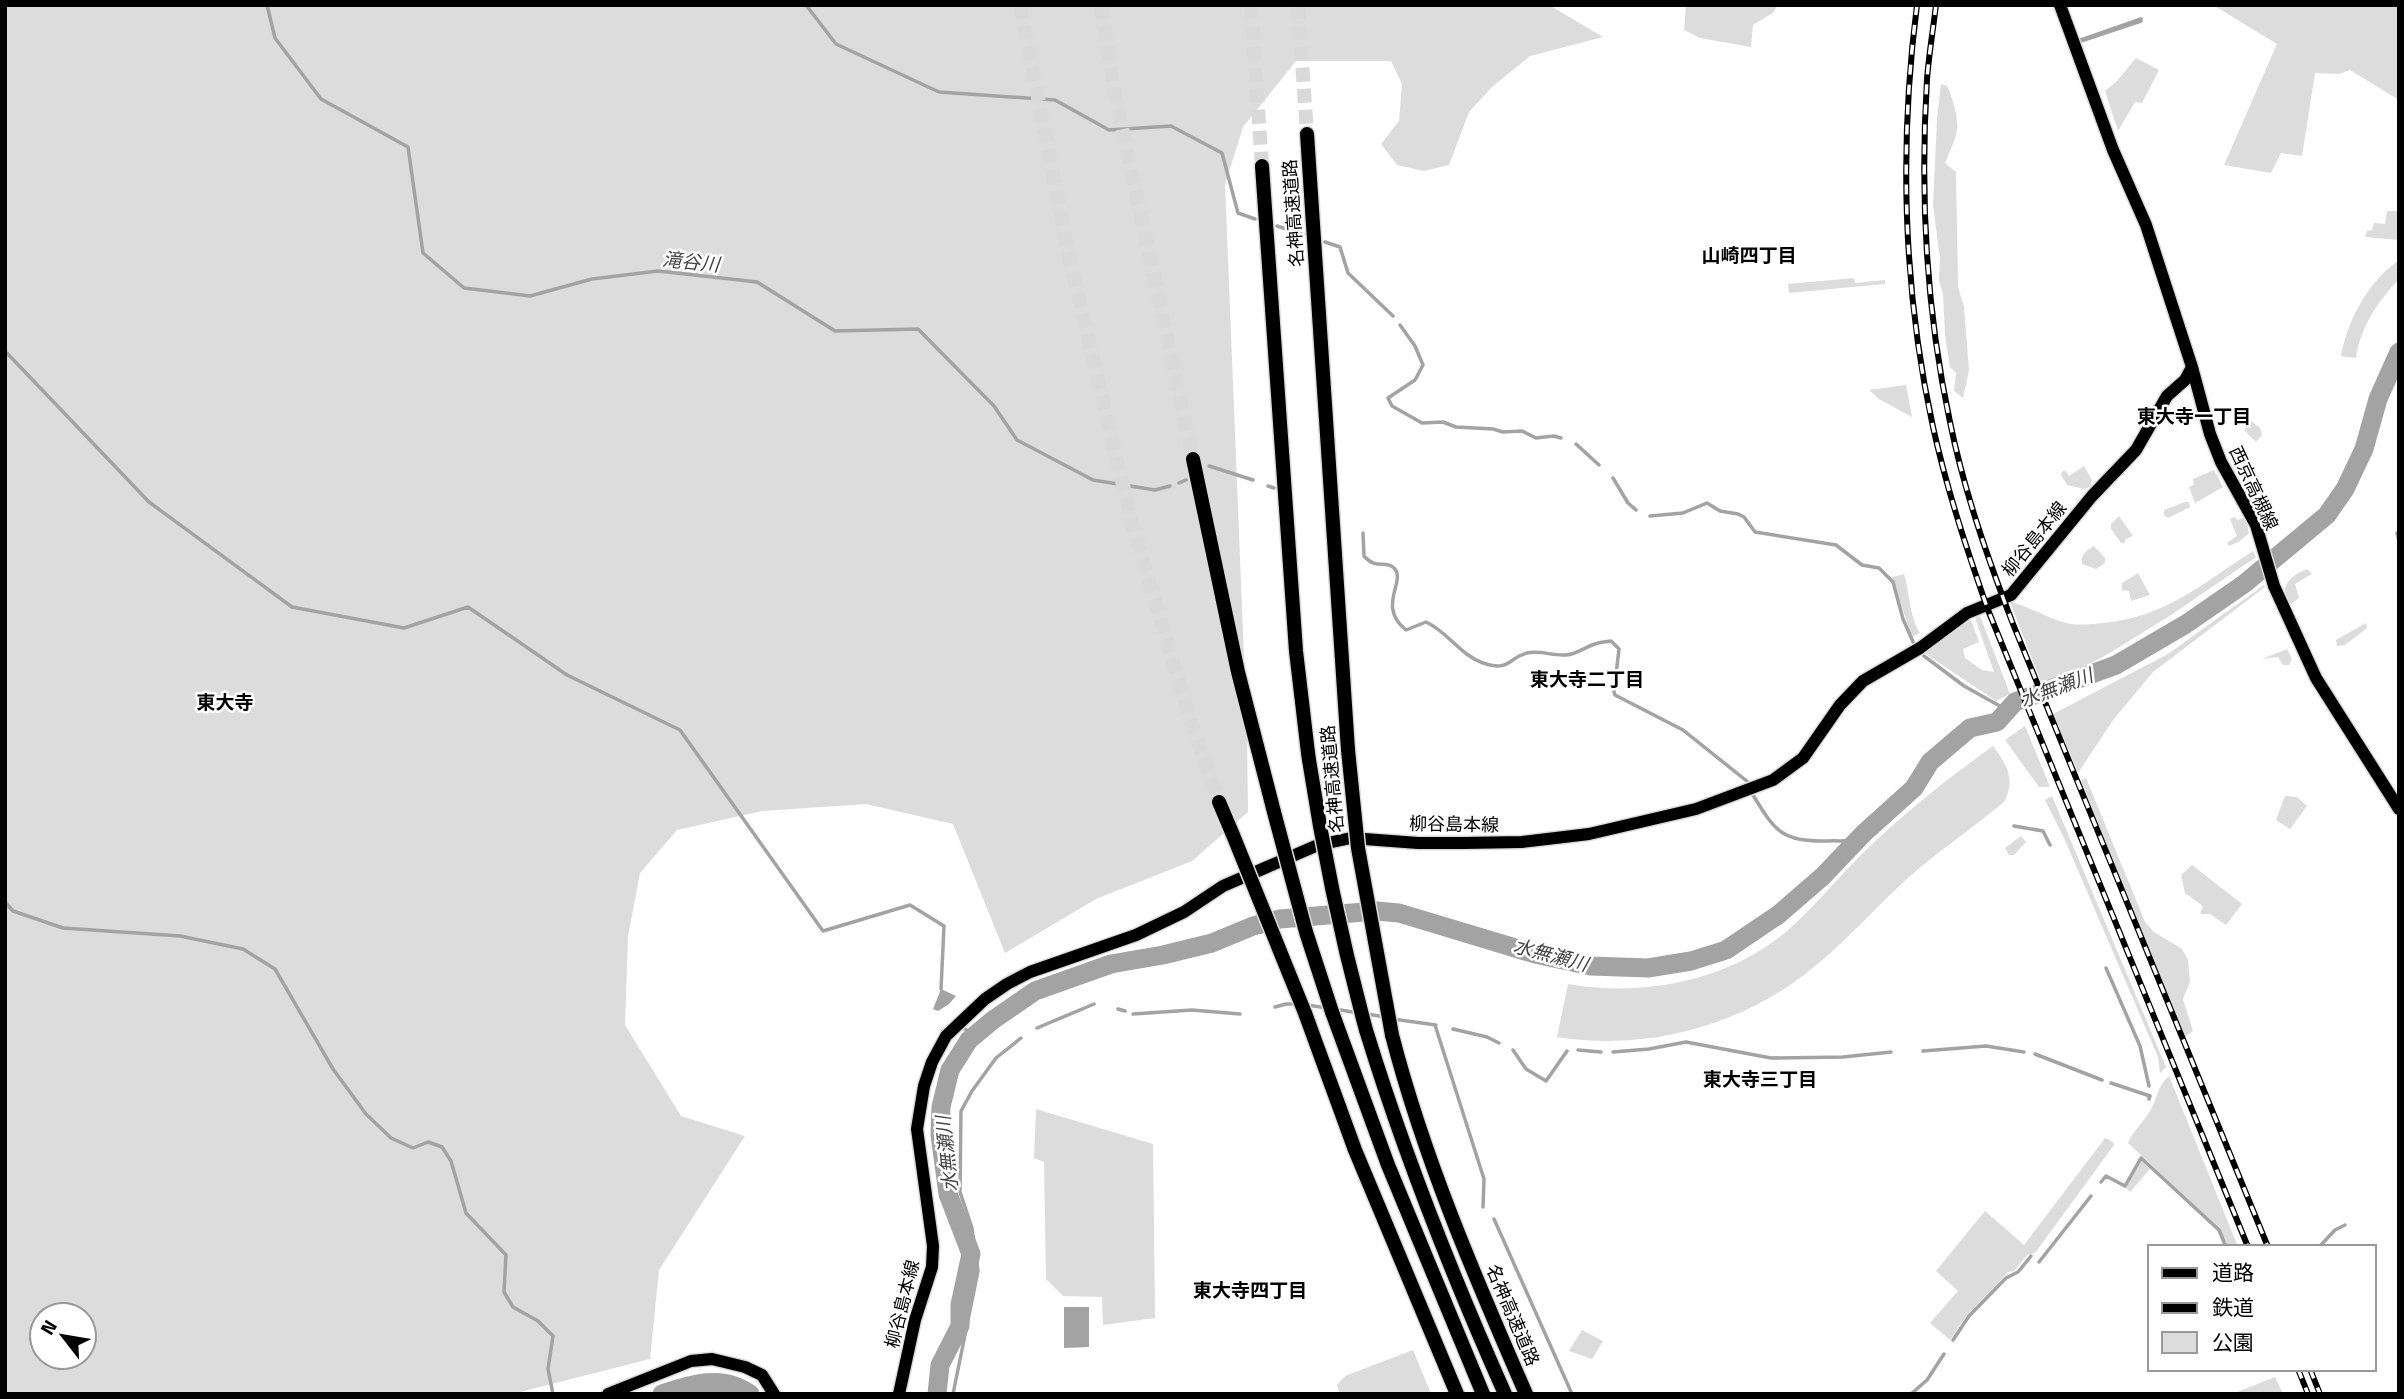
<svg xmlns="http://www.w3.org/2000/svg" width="2404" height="1399" font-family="'Titillium Web','Noto Sans JP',sans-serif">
<rect width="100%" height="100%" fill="#fff"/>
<path fill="#dcdcdc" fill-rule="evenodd" d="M 5,5 L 1549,5 L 1603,37 L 1530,56 L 1492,87 L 1469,112 L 1449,165 L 1424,171 L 1397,165 L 1381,144 L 1399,121 L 1402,84 L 1391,61 L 1296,61 L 1243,127 L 1225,184 L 1247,732 L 1248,812 L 1192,861 L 1096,899 L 1005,953 L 953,824 L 866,804 L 762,811 L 677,830 L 640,873 L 628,936 L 625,1025 L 681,1116 L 745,1136 L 659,1270 L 650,1359 L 512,1394 L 5,1394 ZM 42,1315 L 84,1315 L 84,1357 L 42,1357 Z
M 1686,5 L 1777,5 L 1774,12 L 1753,25 L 1751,47 L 1700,38 L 1684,30 Z
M 2213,5 L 2399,5 L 2399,100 L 2350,70 L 2339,74 L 2315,73 L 2302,156 L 2281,153 L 2271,173 L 2224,165 L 2277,44 Z
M 2136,58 L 2159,70 L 2142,103 L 2135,102 L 2118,131 L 2105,91 L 2117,81 Z
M 1941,84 L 1947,86 C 1952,95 1959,120 1957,130 C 1955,141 1949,153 1945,163 L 1956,172 L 1958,287 L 1964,307 L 1969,370 L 1963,398 L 1954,391 L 1956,373 L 1950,367 L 1945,335 L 1943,294 L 1939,280 L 1940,258 L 1933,205 L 1937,119 Z
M 2399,209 L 2399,240 L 2365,237 L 2367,231 L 2372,230 L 2374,223 L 2385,224 L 2387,211 L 2398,211 Z
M 2399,260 L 2399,279 C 2378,301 2360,328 2356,358 L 2341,356 C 2348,319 2368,282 2399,260 Z
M 1854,278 L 1855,283 L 1885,280 L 1885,284 L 1789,293 L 1788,284 Z
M 1906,385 L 1912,417 L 1879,399 L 1869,390 Z
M 2246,420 L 2250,420 L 2260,428 L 2262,435 L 2256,442 L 2245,431 Z
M 2084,466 L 2092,480 L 2091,486 L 2085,489 L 2067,485 L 2061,475 L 2062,472 L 2065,470 L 2069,476 Z
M 2214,470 L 2223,487 L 2195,503 L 2189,487 L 2194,485 L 2193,479 Z
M 2185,502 L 2189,502 L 2190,507 L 2168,518 L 2164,515 L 2164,510 Z
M 2119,516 L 2133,536 L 2126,539 L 2124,543 L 2121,543 L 2111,529 L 2111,524 Z
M 2234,517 L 2238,520 L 2245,517 L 2249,533 L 2240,541 L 2229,546 L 2227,543 L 2237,536 L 2230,519 Z
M 2094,546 L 2105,558 L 2105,563 L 2096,569 L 2082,564 C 2081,554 2086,551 2094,546 Z
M 2253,551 L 2256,557 L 2171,615 L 2108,654 L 2061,679 L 2041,682 L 2010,602 C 2029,606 2046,618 2066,623 C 2078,626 2091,624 2104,623 C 2168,616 2201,584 2253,551 Z
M 2307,569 L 2312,574 L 2295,584 L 2299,598 L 2291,604 C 2275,590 2292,574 2307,569 Z
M 2138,573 L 2150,595 L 2131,601 L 2129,591 L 2122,590 L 2122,583 Z
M 1904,574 C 1910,594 1909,616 1920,633 L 1912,637 L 1892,577 Z
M 2264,585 L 2265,587 L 2153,672 L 2113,720 L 2078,773 L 2053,714 L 2168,654 Z
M 1980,616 L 2010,694 L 1996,701 L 1923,652 L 1971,620 L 1979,642 L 1963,649 L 1965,658 L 1982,670 L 1994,672 L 1975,618 Z
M 2366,623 L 2367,628 L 2345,645 L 2337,646 L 2336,640 Z
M 2287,649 L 2292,659 L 2289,665 L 2283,665 L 2278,657 L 2262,659 Z
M 2025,726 L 2050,787 L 2039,787 L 2005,740 Z
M 1993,746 C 2007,765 2016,779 2004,802 C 1973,828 1938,851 1908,878 C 1878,905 1851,936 1820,962 C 1748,1024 1651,1052 1557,1037 L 1568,984 C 1643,997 1728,982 1788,930 C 1814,907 1837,879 1862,854 C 1903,814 1947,779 1993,746 Z
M 2086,778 L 2145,922 L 2154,932 L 2182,949 L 2188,960 L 2190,982 L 2183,999 L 2193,1031 L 2184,1038 L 2081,781 Z
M 2052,796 L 2166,1067 L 2160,1073 L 2158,1057 L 2065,840 L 2045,800 Z
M 2285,796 L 2297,797 L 2307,806 L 2290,829 L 2276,820 Z
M 2021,836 L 2026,842 L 2014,855 L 2009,855 L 2005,848 Z
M 2192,865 L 2242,904 L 2226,925 L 2210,914 L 2200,914 L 2203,906 L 2185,893 L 2181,875 Z
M 2169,1076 L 2238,1247 L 2227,1247 L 2220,1229 L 2128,1143 C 2131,1134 2144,1121 2150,1111 C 2159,1096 2156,1088 2169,1076 Z
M 1036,1109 L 1153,1144 L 1155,1318 L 1103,1325 L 1102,1297 L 1063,1296 L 1046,1279 L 1044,1162 L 1034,1158 Z
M 2105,1138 L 2113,1142 L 2114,1145 L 2035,1253 L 2027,1255 L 2014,1271 L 2008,1272 L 1967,1315 L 1950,1340 L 1930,1323 L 1958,1291 L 1936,1271 L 1985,1211 L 2024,1245 Z
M 2141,1160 L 2150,1169 L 2130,1192 L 2125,1187 Z
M 1582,1330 L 1603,1341 L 1592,1359 L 1569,1351 Z
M 1413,1350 L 1431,1394 L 1340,1394 L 1337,1385 L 1345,1376 Z
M 2275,1377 L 2283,1394 L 2232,1394 Z"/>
<path fill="#a3a3a3" d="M 941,989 L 956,996 L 949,1004 L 938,1011 L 933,1009 Z
M 1064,1307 L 1089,1307 L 1089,1347 L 1064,1348 Z"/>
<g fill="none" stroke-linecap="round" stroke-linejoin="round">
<path stroke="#a3a3a3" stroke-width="3.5" d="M 267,5 L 275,38 L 321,99 L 408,147 L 423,253 L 464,288 L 530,296 L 592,279 L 658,271 L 757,282 L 835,331 L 918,329 L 994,406 L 1017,440 L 1093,480 L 1155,490 L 1170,486
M 806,5 L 836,44 L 939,92 L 1055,100 L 1109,130 L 1171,126 L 1222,153 L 1238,213 L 1255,219
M 2141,19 L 2141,21 L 2078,42 L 2078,41 Z
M 1277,226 L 1304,235
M 1325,242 L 1340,247 L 1348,273 L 1393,316
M 1400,325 L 1415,346 L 1423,365 L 1415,380 L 1388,398 L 1392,406 L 1422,423 L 1443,422 L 1456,427 L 1493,429 L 1503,432 L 1522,431 L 1536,438 L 1554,436 L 1561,438
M 5,351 L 149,502 L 292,607 L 404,628 L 468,607 L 567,675 L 680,730 L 823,931 L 910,905 L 944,926 L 941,989
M 1576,444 L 1599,465
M 1209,466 L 1253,480
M 1613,478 L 1628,503 L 1636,510
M 1179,483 L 1186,480
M 1268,486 L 1274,488
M 1650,516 L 1683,513 L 1707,503 L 1720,511 L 1738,514 L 1744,517 L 1755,532 L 1836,545 L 1862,565 L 1879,568 L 1893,582 L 1903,619 L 1914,644
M 1363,533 L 1364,556 C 1376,570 1386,560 1394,568 C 1407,581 1376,606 1406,630 L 1426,622 C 1448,632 1460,655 1483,663 C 1510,672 1508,658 1527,653 C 1541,650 1552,656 1565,655 C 1576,655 1585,647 1595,644 C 1600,642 1606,642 1611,641 L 1619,649 L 1614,692 L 1615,695 L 1683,730 L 1748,782
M 2397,533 L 2399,541
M 1924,656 L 1964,686 L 2007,710
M 1753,795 C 1776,833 1782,841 1827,841 C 1847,840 1846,844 1864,833
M 2014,826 L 2043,831 L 2050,845
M 5,902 L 13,911 L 63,928 L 180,936 L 243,949 L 275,969 L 333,1069 L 366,1114 L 391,1138 L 413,1148 L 428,1142 L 442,1147 L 451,1161 L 466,1213 L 506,1255 L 504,1292 L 513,1307 L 538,1321 L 553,1336 L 548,1369 L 553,1394
M 2106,968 L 2140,1046 L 2149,1086
M 1307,1005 L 1327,1008
M 1275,1007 L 1286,1004 L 1296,1004
M 1118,1009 L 1125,1011
M 1335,1009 L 1358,1013
M 1133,1014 L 1192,1010 L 1240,1014
M 1366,1014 L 1386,1017
M 1393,1019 L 1436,1025
M 1435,1025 L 1484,1179 L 1483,1207
M 1037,1028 L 1094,1004
M 965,1029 L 975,1036
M 1453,1029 L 1487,1037 L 1499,1043
M 1513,1050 L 1526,1069 L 1546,1081 L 1567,1051
M 1578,1050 L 1601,1052
M 1923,1051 L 1986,1046 L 2024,1052
M 1613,1052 L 1649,1049 L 1686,1042 L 1771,1058 L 1843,1057 L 1891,1052
M 2035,1054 L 2102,1080
M 2111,1083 L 2150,1096 L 2149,1099
M 2101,1182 L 2106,1176 L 2125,1186 L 2141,1158 L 2219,1230 L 2226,1247
M 1494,1219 L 1572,1394
M 2319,1247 L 2335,1230 L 2345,1225
M 2039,1262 L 2091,1196
M 1953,1340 L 1969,1316 L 2006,1278 L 2018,1272 L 2031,1256
M 953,1394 L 978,1271 L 972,1228 L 960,1192 L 961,1111 L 972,1091 L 996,1058 L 1021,1038
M 1911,1394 L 1927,1380 L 1944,1354"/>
<path stroke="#a3a3a3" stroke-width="19" d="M 662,1394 C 692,1384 722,1374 750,1394
M 937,1394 L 940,1365 L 960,1326 L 960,1305 L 971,1254 L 948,1194 L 940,1135 L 941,1107 L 950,1070 L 969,1040 L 993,1020 L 1035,991 L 1111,964 L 1163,955 L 1212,943 L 1253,926 L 1280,919 L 1376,911 L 1399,913 L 1535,954 L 1591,966 L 1648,968 L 1691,961 L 1726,950 L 1778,915 L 1823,876 L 1864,833 L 1914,788 L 1930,762 L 1970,728 L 1997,722 L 2015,702 L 2116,665 L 2186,624 L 2244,584 L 2327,515 L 2345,489 L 2364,449 L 2378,399 L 2399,352"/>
<path stroke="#d9d9d9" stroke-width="14" stroke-dasharray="14 7" stroke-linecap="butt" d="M 1020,5 L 1069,257 L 1133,527 L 1191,722 L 1219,802
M 1101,5 L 1115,95 L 1193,459
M 1251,5 L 1262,166
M 1298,5 L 1307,134"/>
<g stroke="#dbdbdb" stroke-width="15">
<path id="major" d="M 2060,5 L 2113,150 L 2146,225 L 2192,367 L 2210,434 L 2221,462 L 2256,525 L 2274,586 L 2316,678 L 2399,809
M 608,1394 L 691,1361 L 712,1359 L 745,1367 L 762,1375 L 774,1394
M 899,1394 L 915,1320 L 932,1267 L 933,1246 L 917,1129 L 924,1086 L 932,1062 L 946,1036 L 985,999 L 1007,984 L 1030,972 L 1136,935 L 1184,912 L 1223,886 L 1318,845 L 1351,838 L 1418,843 L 1464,843 L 1522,842 L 1589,834 L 1696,809 L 1773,780 L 1803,758 L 1840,705 L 1863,681 L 1920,648 L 1967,613 L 2011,595 L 2092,496 L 2136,450 L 2167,396 L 2185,380 L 2192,367"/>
</g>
<g stroke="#dbdbdb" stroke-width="17">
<path id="highway" d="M 1307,134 L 1348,750
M 1262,166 L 1296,651 L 1308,753
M 1193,459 L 1238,672 L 1274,812
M 1219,802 L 1233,835
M 1332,1012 L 1388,1165 L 1483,1394
M 1305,1013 L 1355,1150 L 1457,1394
M 1366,1030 C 1404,1154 1452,1275 1505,1394
M 1392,1035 C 1424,1159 1475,1277 1526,1394"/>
</g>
<use href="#major" stroke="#000" stroke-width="12"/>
<use href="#highway" stroke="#000" stroke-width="14"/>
<g stroke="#000" stroke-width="6">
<path id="rail" d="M 1917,5 C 1899,145 1903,290 1933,427 C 1947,490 1967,550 1988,610 L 2248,1247
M 1936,5 C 1933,30 1929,54 1927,79 C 1920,193 1926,310 1950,422 C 1964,491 1988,559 2013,624 L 2268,1247
M 2298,1369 L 2308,1394
M 2310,1369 L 2320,1394"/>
</g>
<use href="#rail" stroke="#fff" stroke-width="3.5" stroke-dasharray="10" stroke-linecap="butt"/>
<g stroke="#dbdbdb" stroke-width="17" stroke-linecap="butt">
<path id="highway-bridge" d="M 1348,750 L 1358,848 L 1392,1035
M 1308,753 C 1322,847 1341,938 1366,1030
M 1274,812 L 1306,932 L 1332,1012
M 1233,835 L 1305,1013"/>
</g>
<use href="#highway-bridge" stroke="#000" stroke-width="14"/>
</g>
<g text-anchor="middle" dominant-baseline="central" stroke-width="5" stroke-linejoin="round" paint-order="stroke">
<g font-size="18" fill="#000" stroke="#fff">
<text transform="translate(1293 213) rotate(-94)">名神高速道路</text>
<text transform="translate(2254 488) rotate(65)">西京高槻線</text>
<text transform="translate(2034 539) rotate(-51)">柳谷島本線</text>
<text transform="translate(1332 779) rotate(-95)">名神高速道路</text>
<text transform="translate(1454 824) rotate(1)">柳谷島本線</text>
<text transform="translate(902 1304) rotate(-76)">柳谷島本線</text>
<text transform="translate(1513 1315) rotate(67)">名神高速道路</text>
</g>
<g font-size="19" font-weight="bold" fill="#000" stroke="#fff">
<text x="1749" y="254">山崎四丁目</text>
<text x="2194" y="415">東大寺一丁目</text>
<text x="1587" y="678">東大寺二丁目</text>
<text x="225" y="701">東大寺</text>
<text x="1760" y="1078">東大寺三丁目</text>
<text x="1250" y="1289">東大寺四丁目</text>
</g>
<g font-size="19" font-style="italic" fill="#444" stroke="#fff">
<text transform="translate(691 261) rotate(6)">滝谷川</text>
<text transform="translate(2056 687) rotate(-21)">水無瀬川</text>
<text transform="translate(1551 954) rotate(15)">水無瀬川</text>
<text transform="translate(946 1154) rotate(-96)">水無瀬川</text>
</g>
</g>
<rect width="2404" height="1399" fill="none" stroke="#000000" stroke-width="14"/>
<rect x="2148" y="1245" width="228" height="126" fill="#ffffff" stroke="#999999" stroke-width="2"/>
<rect x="2162" y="1268" width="35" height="10" fill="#000000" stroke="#999999" stroke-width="2"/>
<text x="2212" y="1280" font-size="21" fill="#000000">道路</text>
<rect x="2162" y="1303" width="35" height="10" fill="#000000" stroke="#999999" stroke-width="2"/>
<text x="2212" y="1315" font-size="21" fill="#000000">鉄道</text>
<rect x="2162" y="1332" width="35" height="21" fill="#dcdcdc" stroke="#999999" stroke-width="2"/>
<text x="2212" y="1350" font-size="21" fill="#000000">公園</text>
<g transform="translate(63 1336) rotate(301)"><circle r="33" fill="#ffffff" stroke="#999999" stroke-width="2"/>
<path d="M0-5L12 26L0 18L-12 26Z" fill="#000000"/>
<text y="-10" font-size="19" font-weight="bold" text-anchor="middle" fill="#000000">N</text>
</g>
</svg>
